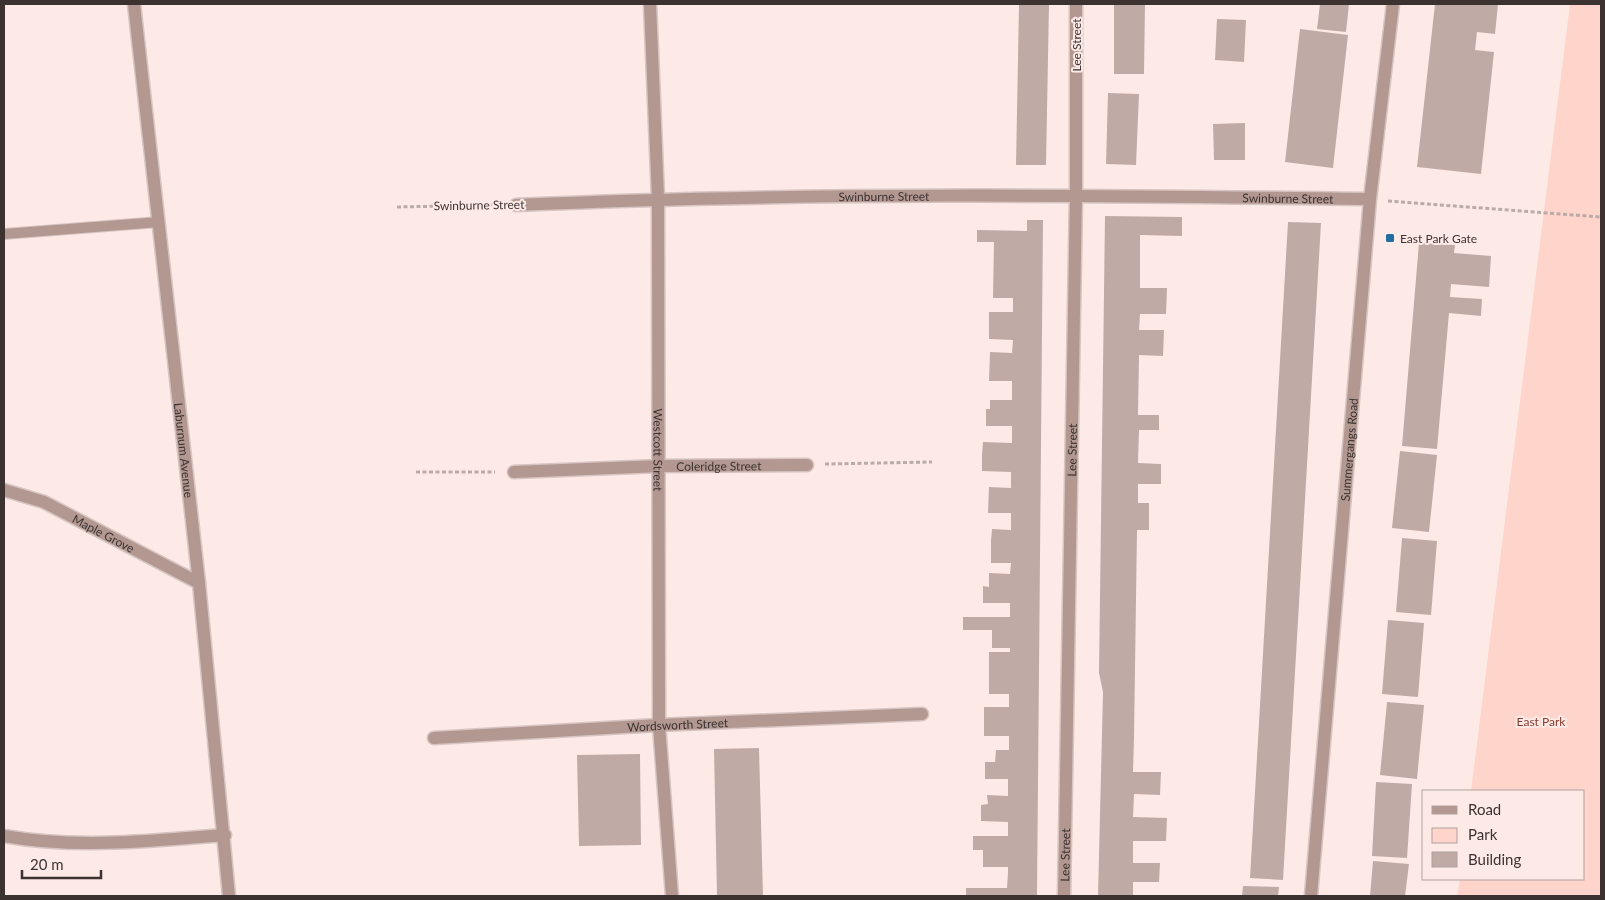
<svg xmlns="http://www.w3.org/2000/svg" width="1605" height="900" font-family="Lato,sans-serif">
<rect width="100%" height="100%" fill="#fdeae6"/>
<path fill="#ffd4ca" d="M 1570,4 L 1601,4 L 1601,896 L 1457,896 L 1460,879 L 1584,879 L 1584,791 L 1471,791 Z"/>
<path fill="#c0aaa6" d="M 1019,4 L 1049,4 L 1046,165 L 1016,165 Z
M 1114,4 L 1145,4 L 1144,74 L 1114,74 Z
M 1320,4 L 1349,4 L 1346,32 L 1317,29 Z
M 1435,4 L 1498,4 L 1495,34 L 1477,32 L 1475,50 L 1494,52 L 1481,174 L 1417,167 Z
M 1217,19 L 1246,20 L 1244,62 L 1215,60 Z
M 1300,29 L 1348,35 L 1333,168 L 1285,162 Z
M 1108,93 L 1139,94 L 1136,165 L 1106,164 Z
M 1245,123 L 1245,160 L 1214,160 L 1213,124 Z
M 1105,216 L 1182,217 L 1182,236 L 1140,235 L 1140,288 L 1167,288 L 1166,314 L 1140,314 L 1139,330 L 1164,330 L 1163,356 L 1139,355 L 1138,415 L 1159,415 L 1159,430 L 1139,430 L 1138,463 L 1161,464 L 1161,484 L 1138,484 L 1138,503 L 1149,503 L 1149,530 L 1137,530 L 1134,737 L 1133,772 L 1161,772 L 1160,795 L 1134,794 L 1133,817 L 1167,818 L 1166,841 L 1133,841 L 1133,863 L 1160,863 L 1159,882 L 1133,882 L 1133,896 L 1098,896 L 1103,692 L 1099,673 Z
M 1027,220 L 1043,220 L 1037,896 L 966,896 L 966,888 L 1007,888 L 1008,873 L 1008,867 L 983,867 L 983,850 L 973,850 L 973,836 L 1008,836 L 1008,822 L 981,821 L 981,805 L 988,804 L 987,795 L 1008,796 L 1008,779 L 985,779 L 985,762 L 995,762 L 996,750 L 1009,750 L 1009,736 L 984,736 L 984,707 L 1009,707 L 1009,694 L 989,694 L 989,652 L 1010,652 L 1010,648 L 992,648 L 992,630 L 963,630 L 963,617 L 1010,617 L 1010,603 L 983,603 L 983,586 L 989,587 L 989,573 L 1010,574 L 1011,563 L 991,563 L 991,541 L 992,529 L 1011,530 L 1011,513 L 988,513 L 989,487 L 1011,488 L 1011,472 L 982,471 L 982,455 L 983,442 L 1012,443 L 1012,426 L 986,426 L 986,409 L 990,409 L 990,400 L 1012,400 L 1012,381 L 989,381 L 990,352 L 1012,353 L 1013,340 L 989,339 L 989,312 L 1013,312 L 1013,298 L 993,298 L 994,242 L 977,242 L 977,230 L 1027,231 Z
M 1288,222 L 1321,223 L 1283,880 L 1250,878 Z
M 1419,243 L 1455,245 L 1454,253 L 1491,256 L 1489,287 L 1451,284 L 1450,297 L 1482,299 L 1481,316 L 1449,313 L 1437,449 L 1402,446 Z
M 1400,451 L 1437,455 L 1429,532 L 1392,528 Z
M 1402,538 L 1437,541 L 1431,615 L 1396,612 Z
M 1388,620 L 1424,623 L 1418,697 L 1382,694 Z
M 1387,702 L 1424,705 L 1417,779 L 1380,775 Z
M 759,748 L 763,896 L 717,896 L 714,749 Z
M 640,754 L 641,845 L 579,846 L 577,755 Z
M 1376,782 L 1412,784 L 1407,858 L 1372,856 Z
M 1373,861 L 1409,864 L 1405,896 L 1370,896 Z
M 1243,886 L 1279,887 L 1278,896 L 1242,896 Z"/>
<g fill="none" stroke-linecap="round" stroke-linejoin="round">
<g stroke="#d6c5c2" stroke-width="12">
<path id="lane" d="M 4,234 L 159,222"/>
</g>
<g stroke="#d6c5c2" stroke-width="15">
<g id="street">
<path id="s1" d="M 134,4 L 199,583 L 229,896"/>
<path id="s2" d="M 650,4 L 658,198 L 659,725 L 672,896"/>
<path id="s3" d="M 516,205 C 800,192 1085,195 1370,199"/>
<path id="s4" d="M 514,472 L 660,466 L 807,465"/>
<path id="s5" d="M 4,490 L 44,502 L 199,583"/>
<path id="s6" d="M 434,738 L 659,725 L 922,714"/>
<path d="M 4,836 C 76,849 151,841 225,835"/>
<path id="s7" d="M 1064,896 L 1076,195 L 1076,4"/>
<path id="s8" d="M 1311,896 L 1370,199 L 1393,4"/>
</g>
</g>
<path stroke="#bbaba8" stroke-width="3" stroke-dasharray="4 2.5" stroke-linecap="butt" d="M 1388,201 L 1601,217
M 397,207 L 497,205
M 825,464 L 932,462
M 416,472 L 495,472"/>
<use href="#lane" stroke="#b39791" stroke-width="10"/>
<use href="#street" stroke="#b39791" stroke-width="12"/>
</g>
<rect fill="#216fa1" stroke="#fdeae6" stroke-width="2" x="1385" y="233" width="10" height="10" rx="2.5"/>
<g text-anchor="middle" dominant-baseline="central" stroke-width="4" stroke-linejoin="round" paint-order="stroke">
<g font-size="12" fill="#3c3331" stroke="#fdeae6">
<text transform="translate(1076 45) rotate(-90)">Lee Street</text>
<text stroke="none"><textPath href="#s3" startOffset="368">Swinburne Street</textPath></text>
<text stroke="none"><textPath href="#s3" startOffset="772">Swinburne Street</textPath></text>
<text transform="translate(479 205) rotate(-1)">Swinburne Street</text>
<text stroke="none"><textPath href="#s1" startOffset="449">Laburnum Avenue</textPath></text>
<text stroke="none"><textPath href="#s2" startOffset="446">Westcott Street</textPath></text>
<text stroke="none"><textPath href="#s7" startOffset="446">Lee Street</textPath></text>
<text stroke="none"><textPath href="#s8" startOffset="448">Summergangs Road</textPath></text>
<text stroke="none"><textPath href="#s4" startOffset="205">Coleridge Street</textPath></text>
<text stroke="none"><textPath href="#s5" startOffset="109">Maple Grove</textPath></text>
<text stroke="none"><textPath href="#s6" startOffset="244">Wordsworth Street</textPath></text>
<text stroke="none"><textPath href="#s7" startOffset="41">Lee Street</textPath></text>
</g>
<g font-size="12" fill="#3c3331" stroke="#fdeae6" text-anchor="start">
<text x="1400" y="238">East Park Gate</text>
</g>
<g font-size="12" fill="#873b2d" stroke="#fdeae6">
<text x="1541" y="721">East Park</text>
</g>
</g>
<rect width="1605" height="900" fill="none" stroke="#3c3331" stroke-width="10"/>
<rect x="1422" y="790" width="162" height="90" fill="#fdeae6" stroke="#b0a19e"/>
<rect x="1432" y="806" width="25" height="8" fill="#b39791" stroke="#b0a19e"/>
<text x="1468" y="815" font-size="15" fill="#3c3331">Road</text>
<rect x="1432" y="828" width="25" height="15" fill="#ffd4ca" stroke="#b0a19e"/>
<text x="1468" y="840" font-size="15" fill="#3c3331">Park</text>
<rect x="1432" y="852" width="25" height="15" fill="#c0aaa6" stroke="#b0a19e"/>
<text x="1468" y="865" font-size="15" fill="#3c3331">Building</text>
<path d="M22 870v8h79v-8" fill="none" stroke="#3c3331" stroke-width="2.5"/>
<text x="30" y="870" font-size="15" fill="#3c3331" stroke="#fdeae6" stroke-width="4" paint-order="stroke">20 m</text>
</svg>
